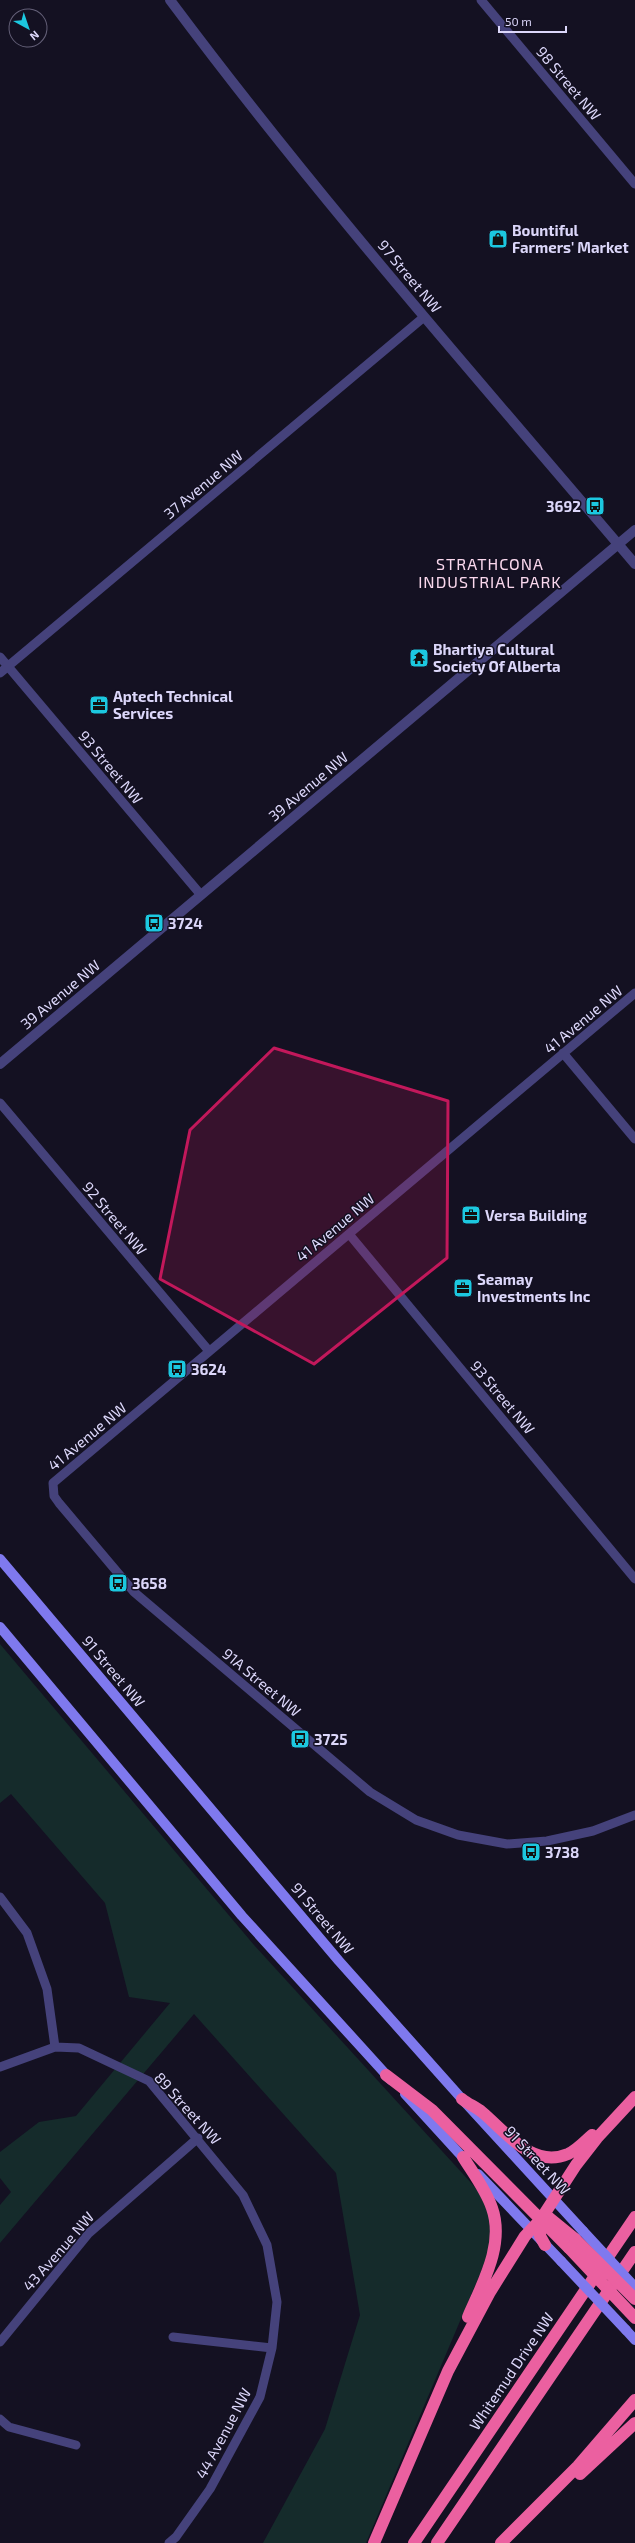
<svg xmlns="http://www.w3.org/2000/svg" width="635" height="2543" font-family="'Exo 2',sans-serif">
<rect width="100%" height="100%" fill="#141122"/>
<path fill="#152b2b" d="M 0,1644 L 254,1945 L 473,2185 C 492,2207 492,2228 488,2255 L 366,2543 L 263,2543 L 325,2429 L 360,2315 L 336,2173 L 194,2014 L 0,2243 L 0,2205 L 11,2192 L 0,2178 L 0,2152 L 39,2122 L 76,2116 L 170,2003 L 129,1997 L 105,1903 L 11,1794 L 0,1803 Z"/>
<g fill="none" stroke-linecap="round" stroke-linejoin="round">
<path stroke="#45427b" stroke-width="9" d="M 481,0 L 635,184
M 0,657 L 201,895
M 0,673 L 424,317
M 635,993 L 53,1483 L 54,1496 L 59,1503 L 134,1592 L 370,1792 L 416,1820 L 458,1835 L 507,1844 L 547,1841 L 593,1831 L 635,1815
M 563,1053 L 635,1139
M 0,1103 L 209,1351
M 349,1234 L 635,1579
M 0,1897 L 27,1933 L 47,1989 L 55,2047
M 0,2067 L 55,2047 L 79,2048 L 149,2081 L 243,2195 L 267,2245 L 277,2302 L 272,2348 L 260,2397 L 210,2489 L 176,2537 L 169,2543
M 173,2337 L 272,2348
M 0,2342 L 89,2233 L 198,2138
M 0,2419 L 9,2427 L 76,2445"/>
<path stroke="#45427b" stroke-width="10" d="M 170,0 C 316,196 477,378 635,564
M 0,1064 L 635,530"/>
<path stroke="#7f79ee" stroke-width="10" d="M 0,1559 L 339,1961 L 462,2099 L 583,2231
M 0,1627 L 242,1916 L 391,2080
M 405,2094 L 467,2162
M 478,2174 L 561,2261
M 626,2330 L 635,2340"/>
<path stroke="#eb60a0" stroke-width="12" d="M 386,2075 L 432,2110 L 569,2248
M 462,2099 C 468,2104 476,2107 482,2112 C 506,2132 532,2169 568,2154 C 577,2150 585,2141 592,2135
M 463,2157 C 473,2173 486,2190 492,2208 C 505,2245 482,2284 468,2317
M 541,2219 L 548,2217 L 575,2239
M 541,2219 L 540,2236 L 545,2245
M 580,2474 L 635,2423
M 374,2543 L 448,2371 L 490,2292 L 525,2236 L 541,2219 L 576,2165 L 597,2138 L 635,2097
M 414,2543 L 635,2217
M 437,2543 L 635,2252
M 501,2543 L 578,2466 L 635,2400"/>
<path stroke="#7f79ee" stroke-width="10" d="M 583,2231 L 635,2287
M 561,2261 L 626,2330"/>
<path stroke="#eb60a0" stroke-width="12" d="M 575,2239 L 635,2299
M 569,2248 L 635,2318"/>
</g>
<path fill="#c2185b" fill-opacity="0.2" stroke="#c2185b" stroke-width="3" stroke-linejoin="round" d="M 274,1048 L 448,1101 L 447,1258 L 314,1364 L 160,1279 L 190,1130 Z"/>
<defs>
<g id="shop-square" transform="scale(1)"><rect x="-9" y="-9" width="18" height="18" rx="4" fill="#1cc8e0" stroke="#141122"/><path d="M-5-2.5h2.3a2.7 3.5 0 0 1 5.4 0H5L5.5 6h-11ZM-1.5-2.5h3a1.5 2.3 0 0 0-3 0Z" fill="#111"/></g>
<g id="bus-square" transform="scale(1)"><rect x="-9" y="-9" width="18" height="18" rx="4" fill="#1cc8e0" stroke="#141122"/><path d="M-5-6H5V4H4V6H2V4H-2V6H-4V4H-5ZM-3.5-4V0h7V-4ZM-3.5 1.2v1.5H-2V1.2ZM2 1.2v1.5H3.5V1.2Z" fill="#111"/></g>
<g id="temple-square" transform="scale(1)"><rect x="-9" y="-9" width="18" height="18" rx="4" fill="#1cc8e0" stroke="#141122"/><path d="M0-6L5-2H3V0L6.5 2.5H4V6H1.5V3h-3V6H-4V2.5H-6.5L-3 0V-2H-5Z" fill="#111"/></g>
<g id="office-square" transform="scale(1)"><rect x="-9" y="-9" width="18" height="18" rx="4" fill="#1cc8e0" stroke="#141122"/><path d="M-6-3h4V-5.5h4V-3h4V5H-6ZM-1-4.5V-3h2v-1.5ZM-6 0V1H6V0Z" fill="#111"/></g>
</defs>
<g fill-rule="evenodd">
<use href="#shop-square" x="498" y="239"/>
<use href="#bus-square" x="595" y="506"/>
<use href="#temple-square" x="419" y="658"/>
<use href="#office-square" x="99" y="705"/>
<use href="#bus-square" x="154" y="923"/>
<use href="#office-square" x="471" y="1215"/>
<use href="#office-square" x="463" y="1288"/>
<use href="#bus-square" x="177" y="1369"/>
<use href="#bus-square" x="118" y="1583"/>
<use href="#bus-square" x="300" y="1739"/>
<use href="#bus-square" x="531" y="1852"/>
</g>
<g text-anchor="middle" dominant-baseline="central" stroke-width="3" stroke-linejoin="round" paint-order="stroke">
<g font-size="15" fill="#dcd7fa" stroke="#141122">
<text transform="translate(569 83) rotate(50)">98 Street NW</text>
<text transform="translate(410 276) rotate(50)">97 Street NW</text>
<text transform="translate(203 484) rotate(-40)">37 Avenue NW</text>
<text transform="translate(111 767) rotate(50)">93 Street NW</text>
<text transform="translate(308 786) rotate(-40)">39 Avenue NW</text>
<text transform="translate(60 994) rotate(-40)">39 Avenue NW</text>
<text transform="translate(583 1019) rotate(-40)">41 Avenue NW</text>
<text transform="translate(115 1218) rotate(50)">92 Street NW</text>
<text transform="translate(335 1227) rotate(-40)">41 Avenue NW</text>
<text transform="translate(503 1397) rotate(50)">93 Street NW</text>
<text transform="translate(87 1436) rotate(-40)">41 Avenue NW</text>
<text transform="translate(114 1671) rotate(50)">91 Street NW</text>
<text transform="translate(262 1682) rotate(40)">91A Street NW</text>
<text transform="translate(323 1918) rotate(50)">91 Street NW</text>
<text transform="translate(188 2108) rotate(48)">89 Street NW</text>
<text transform="translate(538 2160) rotate(47)">91 Street NW</text>
<text transform="translate(58 2251) rotate(-49)">43 Avenue NW</text>
<text transform="translate(511 2371) rotate(-56)">Whitemud Drive NW</text>
<text transform="translate(223 2433) rotate(-62)">44 Avenue NW</text>
</g>
<g font-size="15" font-weight="bold" fill="#dcd7fa" stroke="#141122" text-anchor="start">
<text x="512" y="230">Bountiful<tspan x="512" dy="17">Farmers' Market</tspan></text>
<text x="581" y="506" text-anchor="end">3692</text>
<text x="433" y="649">Bhartiya Cultural<tspan x="433" dy="17">Society Of Alberta</tspan></text>
<text x="113" y="696">Aptech Technical<tspan x="113" dy="17">Services</tspan></text>
<text x="168" y="923">3724</text>
<text x="485" y="1215">Versa Building</text>
<text x="477" y="1279">Seamay<tspan x="477" dy="17">Investments Inc</tspan></text>
<text x="191" y="1369">3624</text>
<text x="132" y="1583">3658</text>
<text x="314" y="1739">3725</text>
<text x="545" y="1852">3738</text>
</g>
<g font-size="16" letter-spacing="1" fill="#fad8ed" stroke="#141122">
<text x="490" y="563">STRATHCONA<tspan x="490" dy="18">INDUSTRIAL PARK</tspan></text>
</g>
</g>
<g transform="translate(28 28) rotate(140)"><circle r="19" fill="#141122" stroke="#646078"/>
<path d="M0-3L7 15L0 10L-7 15Z" fill="#1cc8e0"/>
<text y="-6" font-size="11" font-weight="bold" text-anchor="middle" fill="#dcd7fa">N</text>
</g>
<path d="M499 26v6h67v-6" fill="none" stroke="#dcd7fa" stroke-width="2"/>
<text x="505" y="26" font-size="12" fill="#dcd7fa" stroke="#141122" stroke-width="3" paint-order="stroke">50 m</text>
</svg>
